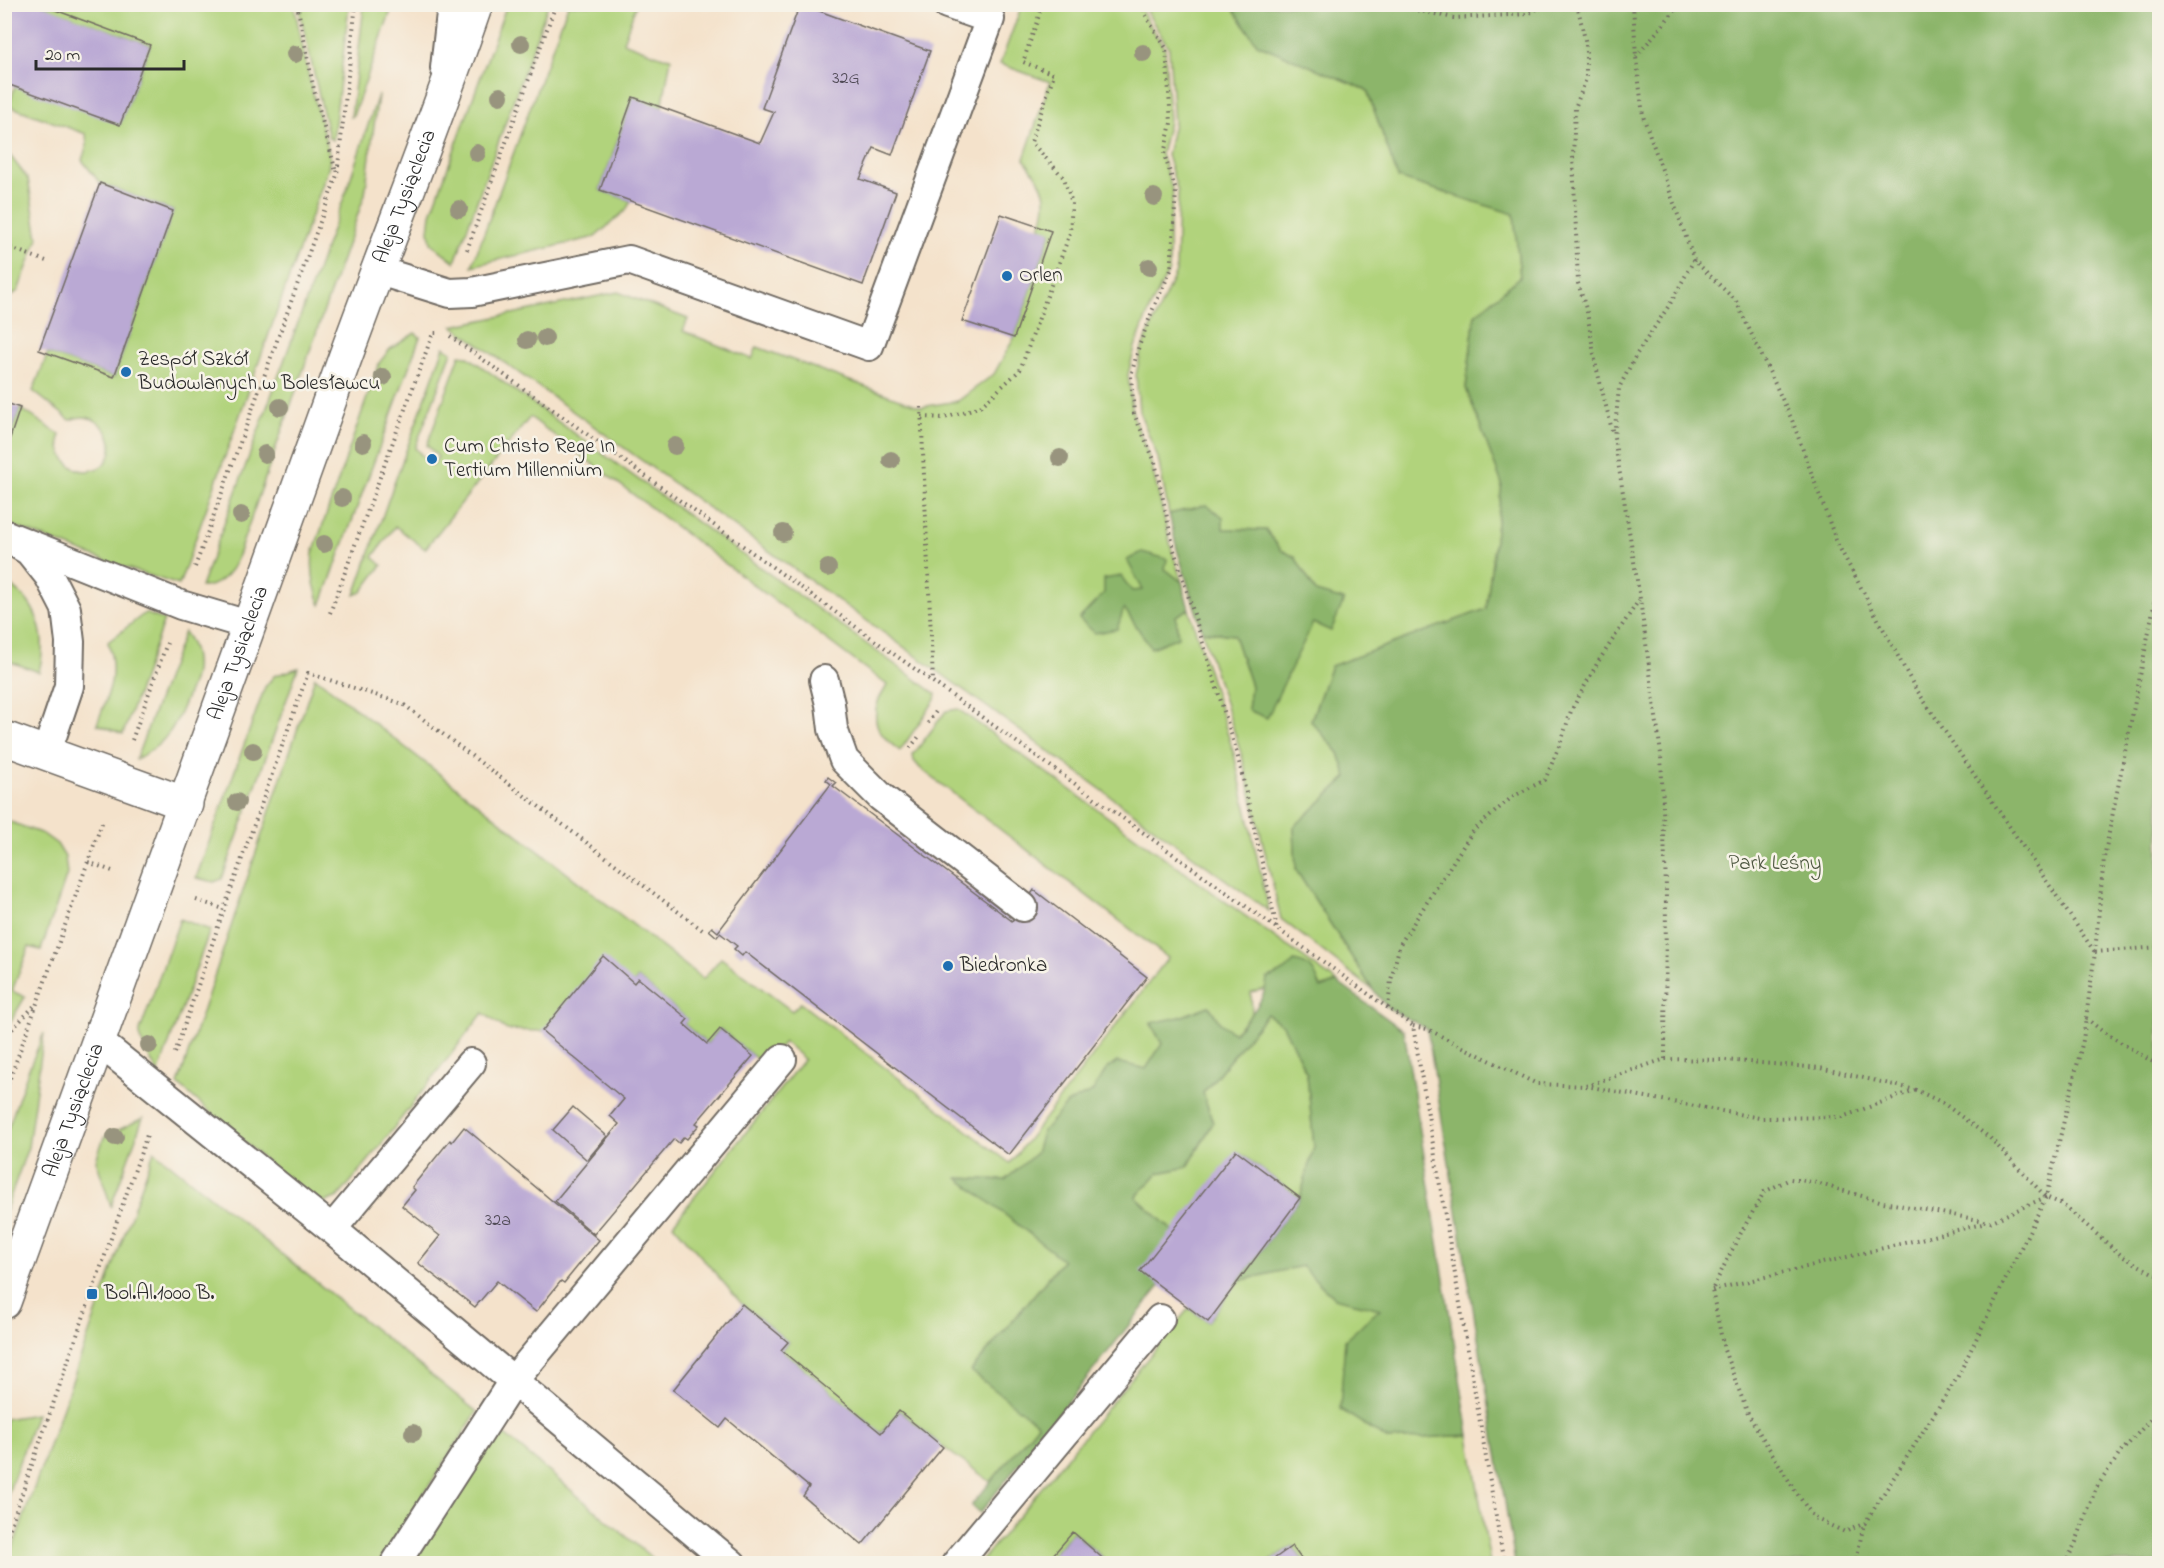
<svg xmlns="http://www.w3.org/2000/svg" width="2164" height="1568" font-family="'Indie Flower',sans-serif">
<rect width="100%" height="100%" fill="#f7f3e8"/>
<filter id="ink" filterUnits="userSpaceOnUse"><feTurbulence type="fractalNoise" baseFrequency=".0167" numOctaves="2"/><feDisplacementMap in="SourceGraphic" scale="12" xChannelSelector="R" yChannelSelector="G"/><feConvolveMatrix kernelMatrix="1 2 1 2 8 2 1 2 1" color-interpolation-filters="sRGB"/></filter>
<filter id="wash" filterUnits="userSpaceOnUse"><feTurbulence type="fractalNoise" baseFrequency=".008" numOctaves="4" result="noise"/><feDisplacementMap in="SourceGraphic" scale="24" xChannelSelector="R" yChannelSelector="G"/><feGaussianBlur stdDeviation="1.35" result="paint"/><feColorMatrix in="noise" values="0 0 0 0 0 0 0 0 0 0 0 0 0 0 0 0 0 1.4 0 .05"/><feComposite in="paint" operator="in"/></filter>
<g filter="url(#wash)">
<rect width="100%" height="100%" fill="#f4e2cb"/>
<path fill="#b1d37b" stroke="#6e7f53" stroke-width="1.5" d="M 507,4 L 548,5 L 455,262 L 431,243 L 429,231 L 431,214 Z
M 39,5 L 294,5 L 310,82 L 328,149 L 330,159 L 328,169 L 179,585 L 117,565 L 5,523 L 5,454 L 20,408 L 60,435 C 56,456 73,477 96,469 C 116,461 115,436 100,424 C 91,416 81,415 70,420 L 33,391 L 48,353 L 114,377 L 173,211 L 100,183 L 82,160 L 87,145 L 86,134 L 9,106 L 15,86 L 120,124 L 150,45 Z
M 298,5 L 349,5 L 333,140 L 329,138 Z
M 364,5 L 393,5 L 353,116 L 351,117 Z
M 568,5 L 636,5 L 623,42 L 663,57 L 671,58 L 662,108 L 633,98 L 600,190 L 631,201 L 626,210 L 595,237 L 472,266 Z
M 1022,5 L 1139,5 L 1147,21 L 1165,49 L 1169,122 L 1161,154 L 1173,192 L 1169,230 L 1169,270 L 1150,308 L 1135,347 L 1128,375 L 1133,415 L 1151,463 L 1172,551 L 1182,582 L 1165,569 L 1143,590 L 1132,592 L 1124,608 L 1176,616 L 1189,609 L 1234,754 L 1269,911 L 943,675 L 453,326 L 618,292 L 688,319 L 683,331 L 752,359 L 757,347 L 921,407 L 958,401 L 994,374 L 1014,338 L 1051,232 L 1040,228 C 1051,193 1044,186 1024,159 L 1050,82 L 1000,64 Z
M 1144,5 L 1231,5 L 1257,44 L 1367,90 L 1398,178 L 1514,214 L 1520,277 L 1475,315 L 1466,388 L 1502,484 L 1486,609 L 1331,666 L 1311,720 L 1339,753 L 1347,777 L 1294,827 L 1296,870 L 1373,990 L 1281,919 L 1242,756 L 1202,631 L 1234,635 L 1251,686 L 1248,710 L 1316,592 L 1295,557 L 1281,550 L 1266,530 L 1222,529 L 1206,505 L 1169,514 L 1158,458 L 1139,411 L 1136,375 L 1142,348 L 1176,272 L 1178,192 L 1167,155 L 1174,123 L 1169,48 L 1151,19 Z
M 378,95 L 365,194 L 236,561 C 230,574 216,588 201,587 L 346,192 Z
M 5,149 L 28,179 L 38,238 L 18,291 L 5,300 Z
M 415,333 L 420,337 L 321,605 C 313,587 311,572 313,553 L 379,363 L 390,349 Z
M 444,347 L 452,352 L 415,448 L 432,466 L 438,457 L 427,445 L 460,355 L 467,356 L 936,694 L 935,700 L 900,751 C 883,738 870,726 878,702 C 880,696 885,690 887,685 L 530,417 L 425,549 L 395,526 L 373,557 L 382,565 L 362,592 L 355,595 L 391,492 Z
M 5,583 C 38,599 48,637 39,672 L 5,660 Z
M 145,613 L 164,620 L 123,734 L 97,724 C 109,692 118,676 108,642 Z
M 184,632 C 195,645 198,665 193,681 C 179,716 173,742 136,759 Z
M 298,668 L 222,879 L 214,882 L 196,878 L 265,687 L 274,676 Z
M 315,677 L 703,979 L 721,958 L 792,1011 L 800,1003 L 1010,1163 L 1168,958 L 920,768 L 914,761 L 913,755 L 946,711 L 958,709 L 1337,982 L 1321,988 L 1286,970 L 1267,979 L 1266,989 L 1251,992 L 1252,1014 L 1233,1033 L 1220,1023 L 1209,1006 L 1180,1017 L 1151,1024 L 1162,1044 L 1146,1069 L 1117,1062 L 1106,1070 L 1092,1092 L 1068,1103 L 1042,1132 L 1037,1153 L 1005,1180 L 959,1178 L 1063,1260 L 971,1371 L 1039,1424 L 991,1482 L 943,1447 L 900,1411 L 881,1433 L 781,1350 L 788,1342 L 742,1304 L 673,1224 L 804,1059 L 784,1042 L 764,1065 L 720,1029 L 707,1044 L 684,1024 L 687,1019 L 638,978 L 634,983 L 542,1031 L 507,1030 L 483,1013 L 369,1160 L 338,1197 L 323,1203 L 298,1189 L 178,1084 Z
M 5,820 L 43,834 L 57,844 L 65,857 L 67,874 L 41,950 L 29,947 L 12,991 L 25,997 L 5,1031 Z
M 180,919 L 210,930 L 158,1074 L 140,1039 L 140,1031 Z
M 1267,1014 L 1283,1025 L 1307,1074 L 1314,1147 L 1300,1198 L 1237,1151 L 1173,1231 L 1136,1197 L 1158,1173 L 1188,1167 L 1213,1123 L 1203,1093 Z
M 44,1033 L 28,1147 L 5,1212 L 5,1137 L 28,1071 Z
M 143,1118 L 111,1206 L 96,1160 L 104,1137 Z
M 154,1151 L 477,1412 L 379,1563 L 7,1564 Z
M 1302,1266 L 1334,1298 L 1395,1306 L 1388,1440 L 1469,1435 L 1490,1563 L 1305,1563 L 1292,1546 L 1267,1563 L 1109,1563 L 1073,1532 L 1045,1563 L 979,1564 L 1189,1308 L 1208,1322 L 1238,1281 Z
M 36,1414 L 5,1502 L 5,1419 Z
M 505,1435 L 658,1563 L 410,1564 L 476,1455 Z"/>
<path fill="#8cb56b" stroke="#5c704b" stroke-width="1.5" d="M 1231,5 L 2159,5 L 2159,1563 L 1515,1563 L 1427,1029 L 1388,1008 L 1373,990 L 1296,870 L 1294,827 L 1347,777 L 1339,753 L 1311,721 L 1331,666 L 1486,609 L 1502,484 L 1466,388 L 1475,315 L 1520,277 L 1514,214 L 1398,178 L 1367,90 L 1257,44 Z
M 1206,505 L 1223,517 L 1223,529 L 1266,530 L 1281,550 L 1295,557 L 1316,592 L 1344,600 L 1331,631 L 1313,623 L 1267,718 L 1248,710 L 1251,686 L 1234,635 L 1202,631 L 1177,549 L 1169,514 Z
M 1142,552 L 1167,559 L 1165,569 L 1182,582 L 1189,609 L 1176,616 L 1178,637 L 1151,648 L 1124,608 L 1117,629 L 1095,633 L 1079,619 L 1104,593 L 1104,579 L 1121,576 L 1132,591 L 1143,590 L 1127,560 Z
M 1294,961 C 1313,965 1314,970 1321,988 L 1337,982 L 1404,1031 L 1469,1435 L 1388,1440 L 1340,1409 L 1345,1340 L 1380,1309 L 1334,1298 L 1302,1266 L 1238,1281 L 1300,1198 L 1314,1147 L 1307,1074 L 1283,1025 L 1267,1014 L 1203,1093 L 1213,1123 L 1187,1167 L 1158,1173 L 1136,1197 L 1173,1231 L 1160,1286 L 980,1513 L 971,1506 L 1038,1424 L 971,1371 L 1063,1260 L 958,1178 L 1005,1180 L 1036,1153 L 1042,1132 L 1068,1103 L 1092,1092 L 1106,1070 L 1117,1062 L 1146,1069 L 1162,1044 L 1151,1023 L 1180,1017 L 1209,1006 L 1220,1023 L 1234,1033 C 1249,1018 1265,1001 1267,979 L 1286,970 Z"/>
<g id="blocks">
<path fill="#baa9d4" d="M 4,4 L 39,4 L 150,45 L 120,125 L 4,83 Z
M 800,4 L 930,51 L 892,155 L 874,148 L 860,179 L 896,192 L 863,285 L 600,190 L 633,97 L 760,143 L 774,112 L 762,108 Z
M 100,183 L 173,211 L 114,377 L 39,350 Z
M 1001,214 L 1051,231 L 1014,338 L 962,321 Z
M 4,402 L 20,408 L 5,453 L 4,453 Z
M 828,777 L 836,783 L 833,786 L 1012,921 L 1034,890 L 1147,977 L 1009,1155 L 745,952 L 742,956 L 734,949 L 737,946 L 720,933 L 717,937 L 709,930 L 712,927 L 718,932 L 831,784 L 826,780 Z
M 603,956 L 634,983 L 638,978 L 688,1019 L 684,1024 L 707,1044 L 720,1029 L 753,1056 L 696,1123 L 699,1125 L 687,1139 L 684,1137 L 679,1143 L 674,1139 L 594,1234 L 555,1201 L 619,1124 L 610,1116 L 624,1099 L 542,1031 Z
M 573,1107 L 607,1136 L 587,1160 L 553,1130 Z
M 464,1127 L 599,1240 L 564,1283 L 561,1281 L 536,1312 L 497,1281 L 475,1307 L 418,1263 L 440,1236 L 402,1206 L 415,1190 L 412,1187 L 450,1140 L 452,1142 Z
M 1236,1150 L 1300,1198 L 1208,1322 L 1140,1271 Z
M 742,1304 L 788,1342 L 781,1350 L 881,1433 L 899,1411 L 943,1447 L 862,1545 L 803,1496 L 809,1487 L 727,1419 L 720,1428 L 673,1390 Z
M 1073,1532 L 1109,1564 L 1045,1564 Z
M 1292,1546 L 1305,1564 L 1267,1564 Z"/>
</g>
</g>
<g filter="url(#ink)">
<use href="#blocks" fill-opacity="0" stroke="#716b63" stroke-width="1.5"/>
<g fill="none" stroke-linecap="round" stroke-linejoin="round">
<g stroke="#716b63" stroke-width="32">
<path id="service" d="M 445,68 L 452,4
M 376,270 L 450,293 L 472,292 L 629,260 L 869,346 L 990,19 L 947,4
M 4,534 L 181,605 L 248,625
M 19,545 L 29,551 L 49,576 L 66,609 L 70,642 L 69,686 L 46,754
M 824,680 L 830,704 L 833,729 L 844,760 L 881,797 L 1023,907
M 99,1042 L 332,1229 L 732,1564
M 332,1229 L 471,1063
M 395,1564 L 513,1381 L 782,1059
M 956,1564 L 1160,1319"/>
</g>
<g stroke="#716b63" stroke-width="36">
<path id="minor" d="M 4,738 L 186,804"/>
</g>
<g stroke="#716b63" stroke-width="36">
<g id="tertiary">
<path id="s1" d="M 4,1302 C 119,991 229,680 341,369 C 385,247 434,127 476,4"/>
</g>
</g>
<path stroke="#716b63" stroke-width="4" stroke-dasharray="1.5 4.5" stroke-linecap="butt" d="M 297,4 L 314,90 L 336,172
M 1141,4 L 1148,20 L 1166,48 L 1171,123 L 1164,154 L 1176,191 L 1171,270 L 1153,309 L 1138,349 L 1131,376 L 1134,414 L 1155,462 L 1174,550 L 1237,753 L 1277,928
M 1388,4 L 1454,18 L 1528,14 L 1545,4
M 1577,4 L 1586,44 L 1586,79 L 1575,108 L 1573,156 L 1578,283 L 1587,312 L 1596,366 L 1613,434
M 1633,4 L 1636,57 L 1643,116 L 1694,260 L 1736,301 L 1792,420 L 1837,543 L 1914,686 L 2094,951
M 1636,57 L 1680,4
M 4,227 L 7,236 L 5,246
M 5,246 L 46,261
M 467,250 L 556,4
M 450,336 L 1413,1026 L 1504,1564
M 921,407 L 933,682
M 922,417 L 945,418 L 981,406 L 1020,370 L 1070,233 L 1072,203 L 1064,178 L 1031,142 L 1054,74 L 1023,62 L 1043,4
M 195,567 L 337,175 L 356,4
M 330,613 L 433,333 L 437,333
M 928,723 L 937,710
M 132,740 L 167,643
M 910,748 L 921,734
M 88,862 L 115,872
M 196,900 L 224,909
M 2095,952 L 2160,947
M 1388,1008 L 1391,980 L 1400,944 L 1473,831 L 1512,797 L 1545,780 L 1562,739 L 1571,711 L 1598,662 L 1639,600
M 2086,1018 L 2102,1031 L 2153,1062 L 2160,1064
M 1413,1026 L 1427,1029 L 1537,1084 L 1586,1086 L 1760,1118 L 1842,1117 L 1915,1090
M 4,1038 L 35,1005
M 175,1053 L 224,909 L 308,673 L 403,704 L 705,932
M 1665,1059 L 1666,888 L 1661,754 L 1640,599 L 1614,437 L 1619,388 L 1636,355 L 1670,304 L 1694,260
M 1586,1086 L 1665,1059 L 1725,1060 L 1820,1068 L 1916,1090 L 1943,1103 L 1990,1138 L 2046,1197 L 2062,1204 L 2122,1256 L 2160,1277
M 4,1095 L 103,820
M 2046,1197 L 1990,1222 L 1883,1202 L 1813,1182 L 1790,1179 L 1764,1192 L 1737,1240 L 1712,1290 L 1724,1350 L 1748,1414 L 1794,1489 L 1814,1518 L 1845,1532 L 1865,1523 L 1957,1378 L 2046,1197 L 2083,1040 L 2095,952 L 2104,858 L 2160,575
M 1712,1290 L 1986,1223
M 4,1545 L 148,1132
M 1855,1564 L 1864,1524
M 2065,1564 L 2076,1542 L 2096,1488 L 2121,1452 L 2150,1420 L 2160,1403"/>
<use href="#service" stroke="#fff" stroke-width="28"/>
<use href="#minor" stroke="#fff" stroke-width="33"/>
<use href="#tertiary" stroke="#fff" stroke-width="33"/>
</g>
<g fill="#98947e">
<circle cx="521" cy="44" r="9"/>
<circle cx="1143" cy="53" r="9"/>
<circle cx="295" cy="54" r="9"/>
<circle cx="500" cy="96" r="9"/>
<circle cx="477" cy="153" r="9"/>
<circle cx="1154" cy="197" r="9"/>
<circle cx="459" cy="209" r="9"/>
<circle cx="1149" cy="267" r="9"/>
<circle cx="545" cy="338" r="9"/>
<circle cx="527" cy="340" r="9"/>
<circle cx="383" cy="377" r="9"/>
<circle cx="280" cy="407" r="9"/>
<circle cx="363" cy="443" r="9"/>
<circle cx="675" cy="446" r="9"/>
<circle cx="265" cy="454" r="9"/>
<circle cx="1060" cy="458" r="9"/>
<circle cx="891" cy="460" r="9"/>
<circle cx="342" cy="498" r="9"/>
<circle cx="241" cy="515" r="9"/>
<circle cx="783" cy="533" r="9"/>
<circle cx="324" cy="544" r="9"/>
<circle cx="828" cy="568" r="9"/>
<circle cx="253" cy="751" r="9"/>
<circle cx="237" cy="802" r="9"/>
<circle cx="149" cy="1045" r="9"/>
<circle cx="115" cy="1137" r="9"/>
<circle cx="413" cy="1433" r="9"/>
</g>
</g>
<g fill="#1f6fb2" stroke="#f7f3e8" stroke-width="2">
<circle cx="1007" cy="276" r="6"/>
<circle cx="126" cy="372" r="6"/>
<circle cx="432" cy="459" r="6"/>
<circle cx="948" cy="966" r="6"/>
<rect x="86" y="1288" width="12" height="12" rx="3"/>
</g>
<g text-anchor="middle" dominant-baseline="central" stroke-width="5" stroke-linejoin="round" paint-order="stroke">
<g font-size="18" fill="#4f4a55">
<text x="846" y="79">32G</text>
<text x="498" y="1221">32a</text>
</g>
<g font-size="21" fill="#2b2b2b" stroke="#f7f3e8">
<text stroke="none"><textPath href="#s1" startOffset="1176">Aleja Tysiąclecia</textPath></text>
<text stroke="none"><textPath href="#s1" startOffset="690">Aleja Tysiąclecia</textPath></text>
<text stroke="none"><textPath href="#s1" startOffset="204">Aleja Tysiąclecia</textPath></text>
</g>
<g font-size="21" fill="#2b2b2b" stroke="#f7f3e8" text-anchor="start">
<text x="1019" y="276">Orlen</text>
<text x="138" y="360">Zespół Szkół<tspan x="138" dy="24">Budowlanych w Bolesławcu</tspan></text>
<text x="444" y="447">Cum Christo Rege In<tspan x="444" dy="24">Tertium Millennium</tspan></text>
<text x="960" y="966">Biedronka</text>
<text x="104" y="1294">Bol.Al.1000 B.</text>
</g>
<g font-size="21" fill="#4c553f" stroke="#f7f3e8">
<text x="1775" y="864">Park Leśny</text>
</g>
</g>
<rect width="2164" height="1568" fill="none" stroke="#f7f3e8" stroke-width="24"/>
<path d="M36 60v9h148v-9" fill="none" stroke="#2b2b2b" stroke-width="3"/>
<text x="45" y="60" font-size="18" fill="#2b2b2b" stroke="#f7f3e8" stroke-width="4.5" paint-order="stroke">20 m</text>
</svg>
